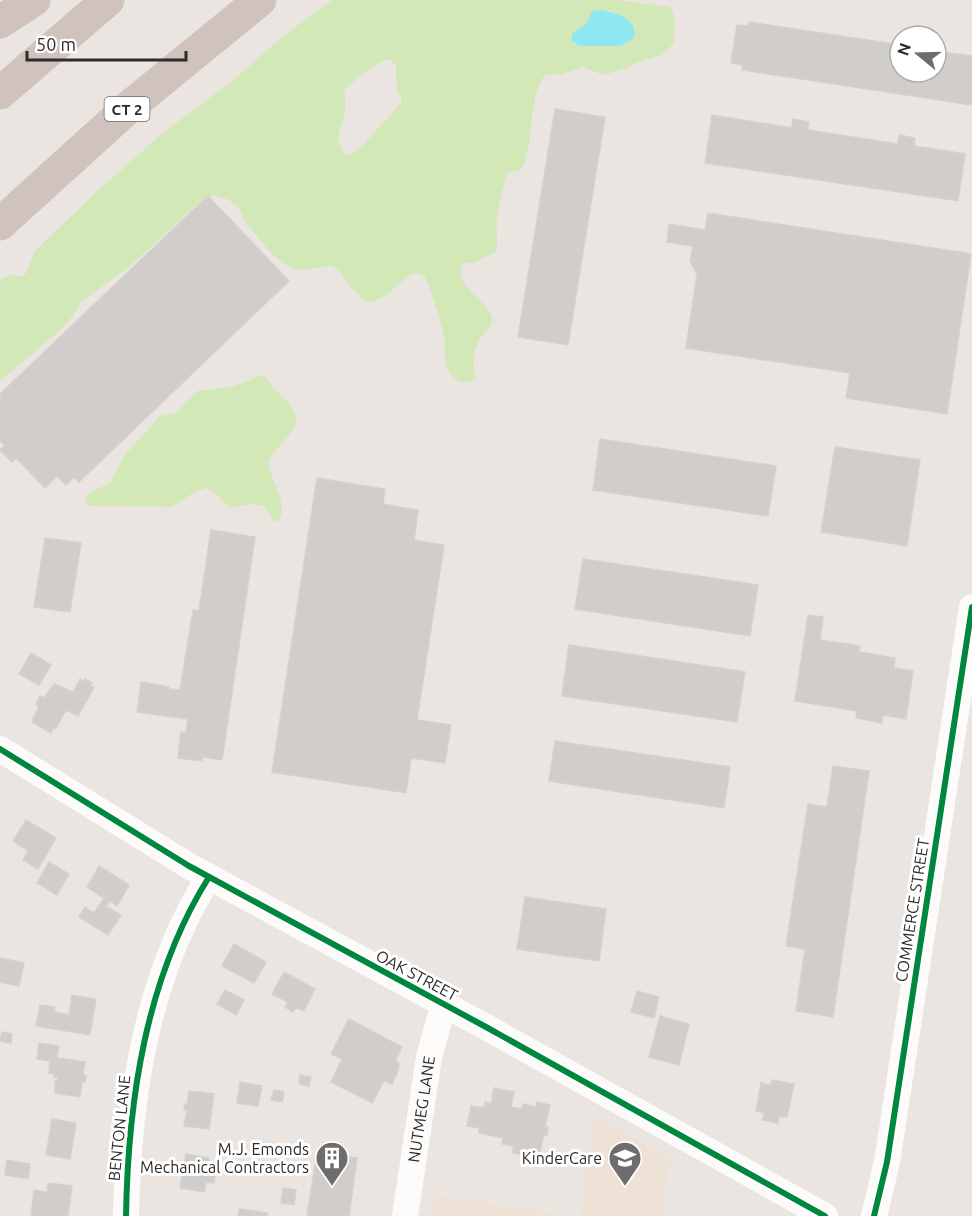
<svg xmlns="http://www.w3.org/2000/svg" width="972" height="1216" font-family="Ubuntu,sans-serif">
<rect width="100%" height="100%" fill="#eae5e1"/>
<path fill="#eee1d5" d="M 595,1116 L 671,1158 L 662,1216 L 580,1216 Z
M 436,1195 L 571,1216 L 433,1216 Z"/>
<path fill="#d2e8b7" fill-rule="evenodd" d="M 332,0 L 618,0 L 670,7 L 675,18 L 674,41 L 669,49 L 661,55 L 638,62 L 624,69 L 603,75 L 583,67 L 562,74 L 545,75 C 528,98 535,132 525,159 C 524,162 524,165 522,168 C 519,171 513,172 508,172 C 505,176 498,211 497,218 C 495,230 499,239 496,252 L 478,260 L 474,263 L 463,263 C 450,284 487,299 492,317 C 494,326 485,331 481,337 C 473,349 472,365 476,378 L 468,383 C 462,382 456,381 452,376 C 441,364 447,349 444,335 C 439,316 433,296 425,277 L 416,273 C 395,280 392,300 367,302 L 353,290 L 340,272 L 332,266 L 298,270 L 283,263 L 270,252 L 244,220 L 239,208 L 229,200 L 217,196 L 211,196 L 201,201 L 129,267 L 80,303 L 74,314 L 64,327 L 0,381 L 0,280 L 9,275 L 22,276 L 27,272 L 34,252 L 94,194 L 164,132 L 230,83 L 283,36 ZM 592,11 L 610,11 L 630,21 L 630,41 L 621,46 L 579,46 L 572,34 L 587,23 ZM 384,60 L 391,60 L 396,66 L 397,92 L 401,96 L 402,102 L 361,147 L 349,155 L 345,154 C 332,139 342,128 345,112 C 346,105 345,98 344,91 L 359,76 Z
M 259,375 L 268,379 C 271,388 281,394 287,401 C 311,427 280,439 268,461 C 270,481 289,501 279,521 L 274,521 L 264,506 L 252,504 L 230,508 L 215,493 L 207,488 L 196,491 L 172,507 L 91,506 L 85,503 L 87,494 L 110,483 L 124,456 L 160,416 L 177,412 L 197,391 L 231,387 L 249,381 Z"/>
<path fill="#8ee8f2" d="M 596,10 C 611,11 639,17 634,38 L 621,46 L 579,46 L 572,41 L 572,34 L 587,23 L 592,11 Z"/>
<path fill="#d0cdca" stroke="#d5d1cd" stroke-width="1.5" d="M 749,22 L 900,45 L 900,72 L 936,72 L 936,51 L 972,56 L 972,105 L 742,70 L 743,65 L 731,63 L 737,25 L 748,26 Z
M 555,109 L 605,117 L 568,345 L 518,337 Z
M 712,115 L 792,128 L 793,119 L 809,122 L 808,130 L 898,144 L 899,135 L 915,138 L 914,146 L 965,154 L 958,201 L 705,163 Z
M 208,196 L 289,281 L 79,482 L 74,477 L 66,485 L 57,476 L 45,488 L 16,458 L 12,462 L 0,450 L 5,446 L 0,441 L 0,394 Z
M 708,213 L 971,254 L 947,414 L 846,398 L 850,373 L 686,348 L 697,274 L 690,261 L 693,246 L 667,242 L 669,224 L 705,230 Z
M 600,439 L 776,466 L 768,516 L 593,490 Z
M 835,447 L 920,460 L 907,546 L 821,532 Z
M 317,478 L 385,489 L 383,504 L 418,510 L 414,540 L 444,545 L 417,720 L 451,725 L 445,763 L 411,758 L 406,793 L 272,772 Z
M 211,530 L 255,537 L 222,760 L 203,757 L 202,761 L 178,758 L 181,732 L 186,733 L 188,719 L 137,712 L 141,682 L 169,687 L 169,689 L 180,690 L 193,610 L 199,611 Z
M 45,538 L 81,543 L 70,612 L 34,607 Z
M 583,559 L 758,585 L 750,636 L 575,609 Z
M 808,615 L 823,617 L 820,640 L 860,646 L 859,652 L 895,658 L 894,668 L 913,671 L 906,719 L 883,715 L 882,723 L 856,718 L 857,711 L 795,701 Z
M 569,645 L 745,672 L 737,722 L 562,696 Z
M 31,653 L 51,665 L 39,685 L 19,674 Z
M 80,679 L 84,682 L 85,679 L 92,683 L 90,685 L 94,688 L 78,716 L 66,710 L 56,728 L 54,727 L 51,733 L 32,722 L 39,706 L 36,704 L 40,696 L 44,698 L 54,684 L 73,692 Z
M 555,741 L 730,767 L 724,808 L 549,781 Z
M 833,766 L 869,771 L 833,1017 L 796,1011 L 805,949 L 786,946 L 808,804 L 827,807 Z
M 26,820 L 56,838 L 38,869 L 23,860 L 28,851 L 13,841 Z
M 49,862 L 69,874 L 57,895 L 37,883 Z
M 99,866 L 129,885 L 117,906 L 110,901 L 106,906 L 121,915 L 108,935 L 79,917 L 85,907 L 94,913 L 104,898 L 87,887 Z
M 525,897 L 606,909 L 599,961 L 517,949 Z
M 234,944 L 266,962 L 254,983 L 222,966 Z
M 0,958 L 24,963 L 19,986 L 0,982 Z
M 284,972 L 315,989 L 304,1011 L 296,1007 L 293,1012 L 285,1007 L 288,1002 L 272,994 Z
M 225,990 L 244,1000 L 236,1015 L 217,1004 Z
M 637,991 L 659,997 L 654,1018 L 631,1012 Z
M 72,995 L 96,999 L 90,1035 L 36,1026 L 40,1005 L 55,1007 L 54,1012 L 69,1015 Z
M 660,1016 L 689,1024 L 679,1065 L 649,1057 Z
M 349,1019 L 402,1047 L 395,1061 L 399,1063 L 398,1071 L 392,1084 L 384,1081 L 372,1103 L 331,1082 L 342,1059 L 331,1054 Z
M 2,1032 L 12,1034 L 11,1043 L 0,1041 Z
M 39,1043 L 59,1046 L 57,1058 L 85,1062 L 83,1075 L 86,1076 L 85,1082 L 82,1082 L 80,1097 L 55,1093 L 55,1081 L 57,1082 L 58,1077 L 54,1077 L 55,1074 L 49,1073 L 50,1061 L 37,1059 Z
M 300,1075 L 311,1077 L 309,1086 L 299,1084 Z
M 772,1080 L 794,1084 L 787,1117 L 779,1116 L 778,1123 L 762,1120 L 764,1113 L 756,1111 L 761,1083 L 771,1085 Z
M 240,1082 L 262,1086 L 258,1106 L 237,1103 Z
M 494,1088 L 514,1092 L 511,1107 L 522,1109 L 523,1104 L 536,1107 L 537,1102 L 550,1105 L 545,1127 L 548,1127 L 547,1135 L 544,1134 L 539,1158 L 512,1153 L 514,1146 L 502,1144 L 503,1138 L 479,1133 L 479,1128 L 467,1126 L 471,1106 L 484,1108 L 485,1102 L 491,1104 Z
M 274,1090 L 284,1092 L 282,1102 L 271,1100 Z
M 189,1091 L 214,1094 L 209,1129 L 184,1126 L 187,1110 L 184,1110 L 185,1104 L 187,1105 Z
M 52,1119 L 76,1123 L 70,1159 L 46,1155 Z
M 317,1152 L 357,1158 L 349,1216 L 307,1216 Z
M 186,1154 L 209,1158 L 208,1166 L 216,1168 L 214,1183 L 206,1182 L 204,1192 L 180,1188 Z
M 7,1160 L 30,1164 L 28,1179 L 5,1175 Z
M 48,1183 L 72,1186 L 68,1216 L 31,1216 L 34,1190 L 47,1192 Z
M 283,1188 L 296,1190 L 294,1205 L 281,1203 Z
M 239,1209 L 268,1213 L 267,1216 L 238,1216 Z"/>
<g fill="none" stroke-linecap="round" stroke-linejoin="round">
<g stroke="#fcfbfa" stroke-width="26">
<path d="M 0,749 L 189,866 L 486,1027 L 825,1216"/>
<path d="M 126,1216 C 128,1100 146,977 209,877"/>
<path id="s1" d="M 405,1216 L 429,1057 L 444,1004"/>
<path d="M 874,1216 L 887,1162 L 972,607"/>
</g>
<path stroke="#d0c3bd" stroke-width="33" d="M 0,22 L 34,0
M 0,93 L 108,0
M 0,224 L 129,107 L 260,0"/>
<g stroke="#fff" stroke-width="10">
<path id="cycleway" d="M 0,749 L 189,866 L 486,1027 L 825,1216
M 126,1216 C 128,1100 146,977 209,877
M 874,1216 L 887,1162 L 972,607"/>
</g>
<use href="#cycleway" stroke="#00873e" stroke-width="6"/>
</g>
<defs>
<g id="building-pin" transform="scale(1.725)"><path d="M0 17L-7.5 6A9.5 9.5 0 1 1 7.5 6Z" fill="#6e6d6b" stroke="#fff"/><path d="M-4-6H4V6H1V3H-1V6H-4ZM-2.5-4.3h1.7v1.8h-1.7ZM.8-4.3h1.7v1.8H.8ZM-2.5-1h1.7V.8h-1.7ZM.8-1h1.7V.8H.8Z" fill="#fff"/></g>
<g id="school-pin" transform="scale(1.725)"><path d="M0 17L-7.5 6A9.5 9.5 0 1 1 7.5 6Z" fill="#6e6d6b" stroke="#fff"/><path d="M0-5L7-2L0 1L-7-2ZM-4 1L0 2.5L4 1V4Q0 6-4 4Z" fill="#fff"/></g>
</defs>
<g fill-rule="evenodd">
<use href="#building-pin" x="332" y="1158"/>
<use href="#school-pin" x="625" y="1158"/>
</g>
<g text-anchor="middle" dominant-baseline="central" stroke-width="6" stroke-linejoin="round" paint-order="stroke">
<rect fill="#fff" stroke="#6b6b6b" stroke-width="1.5" x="104.5" y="97" width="45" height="24" rx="4.5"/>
<g font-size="15" font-weight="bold" fill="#2c2c2c">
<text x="127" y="109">CT 2</text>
</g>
<g font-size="16" fill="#2c2c2c" stroke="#fff">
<text transform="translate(912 910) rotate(-81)">COMMERCE STREET</text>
<text transform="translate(417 975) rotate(28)">OAK STREET</text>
<text stroke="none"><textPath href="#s1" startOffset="108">NUTMEG LANE</textPath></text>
<text transform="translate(119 1128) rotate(-84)">BENTON LANE</text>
</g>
<g font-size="16" fill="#2c2c2c" stroke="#fff" text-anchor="end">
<text x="309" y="1149">M.J. Emonds<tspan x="309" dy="18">Mechanical Contractors</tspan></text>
<text x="602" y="1158">KinderCare</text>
</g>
</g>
<g transform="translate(918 54) rotate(289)"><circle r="28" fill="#ffffff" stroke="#ababab" stroke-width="1.5"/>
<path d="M0-4.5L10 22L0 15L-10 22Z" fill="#6e6d6b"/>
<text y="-9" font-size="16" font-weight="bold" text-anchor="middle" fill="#2c2c2c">N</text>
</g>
<path d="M27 51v9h159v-9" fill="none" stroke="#2c2c2c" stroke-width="3"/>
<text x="36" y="51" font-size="18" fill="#2c2c2c" stroke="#ffffff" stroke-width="4.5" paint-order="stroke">50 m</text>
</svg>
